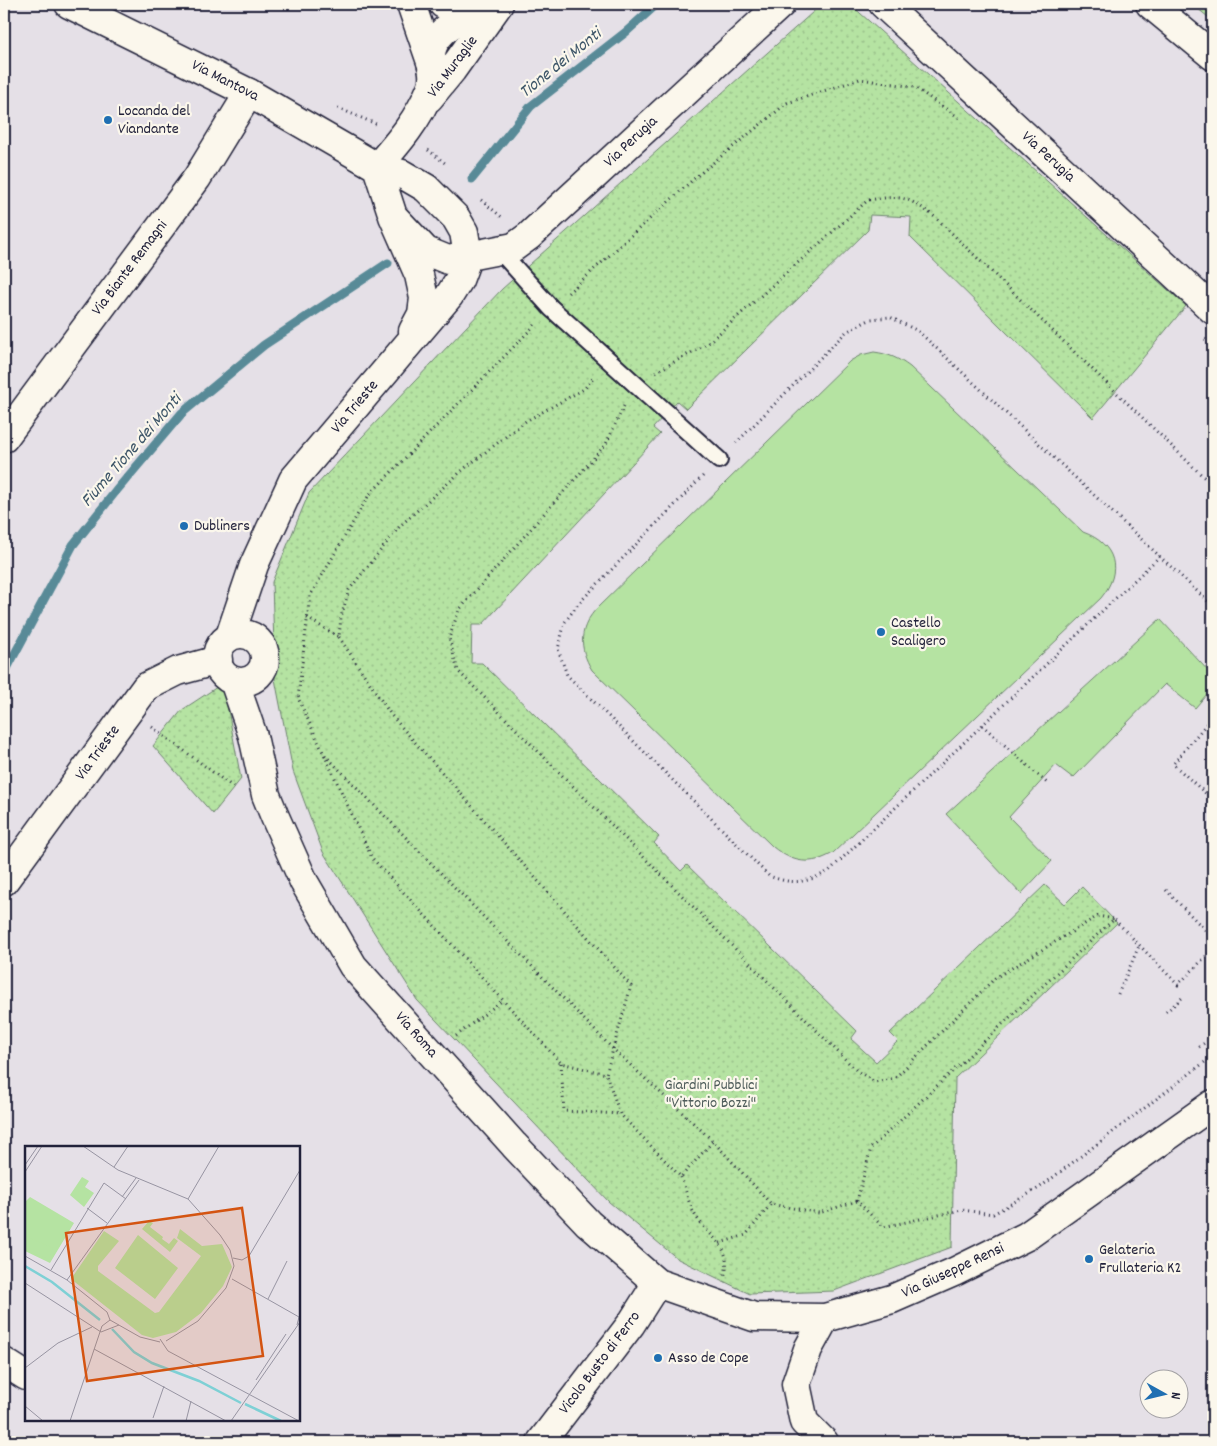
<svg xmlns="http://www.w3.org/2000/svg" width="1217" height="1446" font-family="Dekko,sans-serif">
<defs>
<pattern id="park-dots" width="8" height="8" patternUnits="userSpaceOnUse" patternTransform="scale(1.25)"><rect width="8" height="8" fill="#b5e3a2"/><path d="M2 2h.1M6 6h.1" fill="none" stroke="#9bc28c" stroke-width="1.8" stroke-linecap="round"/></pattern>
</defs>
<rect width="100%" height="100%" fill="#e5e0e7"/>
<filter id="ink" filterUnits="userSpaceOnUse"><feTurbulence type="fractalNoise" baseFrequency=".02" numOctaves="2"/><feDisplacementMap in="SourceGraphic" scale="10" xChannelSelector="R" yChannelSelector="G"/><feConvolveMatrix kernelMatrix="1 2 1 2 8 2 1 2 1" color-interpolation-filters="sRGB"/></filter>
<g filter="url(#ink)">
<path fill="#b5e3a2" stroke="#6c826e" d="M 1192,4 L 1213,4 L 1213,21 Z
M 874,352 C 889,354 898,358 910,367 L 1083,532 C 1116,544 1123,571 1101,598 L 833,853 C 811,866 793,863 773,847 L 592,670 C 578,647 579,627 598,607 L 850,361 L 861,355 Z
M 1160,619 L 1213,676 L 1213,687 L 1195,708 L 1165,684 L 1073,778 L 1056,765 L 1009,817 L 1052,861 L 1021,894 L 946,814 Z"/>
<path fill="url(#park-dots)" stroke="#6c826e" d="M 822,4 L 850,4 L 1186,306 L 1093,418 L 910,237 L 911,217 L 870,215 L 868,230 L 686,409 L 677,401 L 653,428 L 660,434 L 482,625 L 472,625 L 471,663 L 482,663 L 659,837 L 654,843 L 681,871 L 687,865 L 857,1031 L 851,1039 L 876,1062 L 898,1041 L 890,1033 L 1045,885 L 1065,904 L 1082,887 L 1117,923 L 955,1078 L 952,1247 L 834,1291 L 750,1294 L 678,1259 L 609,1202 L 417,1000 L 323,852 L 293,771 L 275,679 L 272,582 L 309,493 L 502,289 Z
M 217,687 L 225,694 L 241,779 L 213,814 L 153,746 L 182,710 Z"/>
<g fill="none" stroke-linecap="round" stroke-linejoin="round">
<path stroke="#598a97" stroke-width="9" d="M 472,179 L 531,106 L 626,32 L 657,4
M 4,674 L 73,545 L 116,491 L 182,413 L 264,345 L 388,263"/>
<g stroke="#22223b" stroke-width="20">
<path id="lane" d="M 499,250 L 551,308 L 719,460"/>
</g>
<g stroke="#22223b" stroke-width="31">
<path id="street" d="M 411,4 L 431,62
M 443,4 L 461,8 L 479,8
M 883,4 L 1213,310
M 1150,4 L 1213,56
M 4,438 L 197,178 L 249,93
M 4,881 L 146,687 L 178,671 L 218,660
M 4,1362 L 26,1376
M 541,1442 L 631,1324 L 657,1283
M 824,1442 L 804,1422 L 796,1384 L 808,1349 L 825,1318"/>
</g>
<g stroke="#22223b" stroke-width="31">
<path id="secondary" d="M 69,4 L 249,93 L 377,167 L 402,174 L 426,188 L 456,218 L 464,232 L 468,256 L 459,280 L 449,296 L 293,480 L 254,565 L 230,636
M 429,98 L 452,70 L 499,4
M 377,167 C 398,143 419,119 431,88 C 437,75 430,67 431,55 C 432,30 472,10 493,4
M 377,167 L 393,216 L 419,275 L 424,298 L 422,314 L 413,331
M 393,216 L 426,251 L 448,260 L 514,247 L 529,236 L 781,4
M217 658a24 24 0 1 1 48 0a24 24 0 1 1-48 0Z
M 234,681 L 253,736 L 266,795 L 275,817 L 304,882 L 353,966 L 514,1145 L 588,1223 L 657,1283 L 754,1317 L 825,1318 L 892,1299 L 954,1272 L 1027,1236 L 1213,1104"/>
</g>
<path stroke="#22223b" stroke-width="3" stroke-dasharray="1 4" stroke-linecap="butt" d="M 338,108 L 376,124
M 428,150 L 445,163
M 481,200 L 503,218
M 568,293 L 697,176 L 787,103 L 860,79 L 914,87 L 961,119
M 535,325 L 369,495 L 310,596 L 298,698 L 372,858 L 561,1063 L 606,1074 L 620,1114 L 681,1177 L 713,1141 L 771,1204 L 819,1213 L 857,1201 L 883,1227 L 962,1210 L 993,1214 L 1039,1188 L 1213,1056
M 1205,339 L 1213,346
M 656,372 L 707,344 L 868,200 C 904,195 907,196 936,218 L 1213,486
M 624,406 L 606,444 L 459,610 L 449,638 L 458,671 L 857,1071 L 875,1082 L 895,1078 L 995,978 L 1098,916 L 1114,919
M 736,443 L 846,332 L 871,319 L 890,317 L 918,331 L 1213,606
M 703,476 L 578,604 L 565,622 L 558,649 L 567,675 L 769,876 C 794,885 806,883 829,871 L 1160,556
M 307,618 L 339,637 L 341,617 L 349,590 L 400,526 L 465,468 L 526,421 L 584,389 L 594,377
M 339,637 L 391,715 L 631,986 L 606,1074
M 1213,716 L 1173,764 L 1213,800
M 982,725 L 1047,783
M 152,727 L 233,787
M 325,755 L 613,1049 L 713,1141
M 1166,890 L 1213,938
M 1118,994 L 1139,946
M 1166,1012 L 1183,997
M 456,1036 L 503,1000
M 1199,1047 L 1213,1037
M 561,1063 L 564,1111 L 620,1114
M 681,1177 C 686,1190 689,1207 697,1218 C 711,1239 734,1247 724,1277
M 857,1201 L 871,1148 L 1114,919 L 1178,985 L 1213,949
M 720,1243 L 746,1235 L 771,1204"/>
<use href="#lane" stroke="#fbf7ec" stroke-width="16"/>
<use href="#street" stroke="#fbf7ec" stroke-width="28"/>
<use href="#secondary" stroke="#fbf7ec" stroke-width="28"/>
</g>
</g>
<g fill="#1f6fb2" stroke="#fbf7ec" stroke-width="2">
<circle cx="108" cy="120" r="5"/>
<circle cx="184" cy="526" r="5"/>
<circle cx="881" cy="632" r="5"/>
<circle cx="1089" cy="1259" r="5"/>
<circle cx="658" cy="1358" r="5"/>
</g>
<g text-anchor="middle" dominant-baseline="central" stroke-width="4.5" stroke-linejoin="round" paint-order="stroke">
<g font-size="16" fill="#22223b" stroke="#fbf7ec">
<text transform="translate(453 67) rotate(-53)">Via Muraglie</text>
<text transform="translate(225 81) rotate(27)">Via Mantova</text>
<text transform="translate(631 142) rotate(-43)">Via Perugia</text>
<text transform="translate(1048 157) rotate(43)">Via Perugia</text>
<text transform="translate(130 268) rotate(-53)">Via Biante Remagni</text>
<text transform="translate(355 407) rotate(-50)">Via Trieste</text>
<text transform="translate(98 753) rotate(-54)">Via Trieste</text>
<text transform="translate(416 1035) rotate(48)">Via Roma</text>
<text transform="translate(953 1271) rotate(-25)">Via Giuseppe Rensi</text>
<text transform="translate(600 1363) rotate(-53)">Vicolo Busto di Ferro</text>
</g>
<g font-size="16" fill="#22223b" stroke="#fbf7ec" text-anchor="start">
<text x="118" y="111">Locanda del<tspan x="118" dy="18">Viandante</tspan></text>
<text x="194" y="526">Dubliners</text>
<text x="891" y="623">Castello<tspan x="891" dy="18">Scaligero</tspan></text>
<text x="1099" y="1250">Gelateria<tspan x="1099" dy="18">Frullateria K2</tspan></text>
<text x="668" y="1358">Asso de Cope</text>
</g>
<g font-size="16" fill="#4e5c5a" stroke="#fbf7ec">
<text x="711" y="1085">Giardini Pubblici<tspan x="711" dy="18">"Vittorio Bozzi"</tspan></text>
</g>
<g font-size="18" font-style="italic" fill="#3e5669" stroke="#fbf7ec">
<text transform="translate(561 64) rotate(-39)">Tione dei Monti</text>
<text transform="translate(132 451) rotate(-49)">Fiume Tione dei Monti</text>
</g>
</g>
<g transform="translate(25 1146)">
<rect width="275" height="275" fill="#e5e0e7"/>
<path d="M 5,51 L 49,77 L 25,117 L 0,105 L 0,56 ZM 124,75 L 128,77 L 125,81 L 138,91 L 137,93 L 144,98 L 149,92 L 153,95 L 145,106 L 117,83 ZM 113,89 L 153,122 L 130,153 L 90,122 Z" fill="#b5e3a2"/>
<path d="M 0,90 L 28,102 L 24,113 L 0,104 Z" fill="#b5e3a2"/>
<path d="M 155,83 L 177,100 L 197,98 L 207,121 L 198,140 L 176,167 L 151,186 L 128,192 L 117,189 L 46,133 L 79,85 L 94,95 L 73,120 L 73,125 L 130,167 L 134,166 L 176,110 L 152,92 Z" fill="#b5e3a2"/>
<path d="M 57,31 L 64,35 L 60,41 L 69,47 L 59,61 L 45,49 Z" fill="#b5e3a2"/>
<path fill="none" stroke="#7ed0d5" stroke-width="2.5" d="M 0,120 L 27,136 L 75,174M 87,183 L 109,206 L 127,217 L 174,235 L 216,257M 220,258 L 256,275"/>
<path fill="none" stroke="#9794a2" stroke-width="1" d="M 58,0 L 93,24 L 163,53M 0,19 L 13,0M 89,21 L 103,0M 0,26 L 17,0M 97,51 L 111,32M 163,53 L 194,0M 62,62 L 82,77M 0,110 L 42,134 L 82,166 L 85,174M 208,112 L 217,114 L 224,110 L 275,24M 26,124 L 79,37 L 101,53M 207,133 L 274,171 L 272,179M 42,134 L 114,34M 0,137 L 76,186M 243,153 L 262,115M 85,174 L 115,191 L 135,196M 76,186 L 94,179M 135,193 L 143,205 L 274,275M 141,195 L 173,175 L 201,142 L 209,120 L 205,104 L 195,89 L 163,53M 69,203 L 201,275M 0,222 L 33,197 L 67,181M 231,234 L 261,188M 0,260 L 18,275M 128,272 L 139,240M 45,275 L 77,180 L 85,174M 161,275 L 166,255M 206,275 L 275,176"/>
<path fill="#d45411" fill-opacity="0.15" stroke="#d45411" stroke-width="2.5" d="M 217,62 L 238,210 L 62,235 L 41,87 Z"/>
<rect width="275" height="275" fill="none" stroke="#22223b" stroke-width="2.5"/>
</g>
<rect width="1217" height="1446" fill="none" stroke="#fbf7ec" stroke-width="20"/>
<rect x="10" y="10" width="1197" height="1426" fill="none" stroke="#22223b" stroke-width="2" filter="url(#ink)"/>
<g transform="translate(1164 1394) rotate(98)"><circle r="24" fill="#fbf7ec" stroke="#a4a2a5"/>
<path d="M0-4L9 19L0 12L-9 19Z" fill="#1f6fb2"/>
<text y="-8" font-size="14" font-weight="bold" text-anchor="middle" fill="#22223b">N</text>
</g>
</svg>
